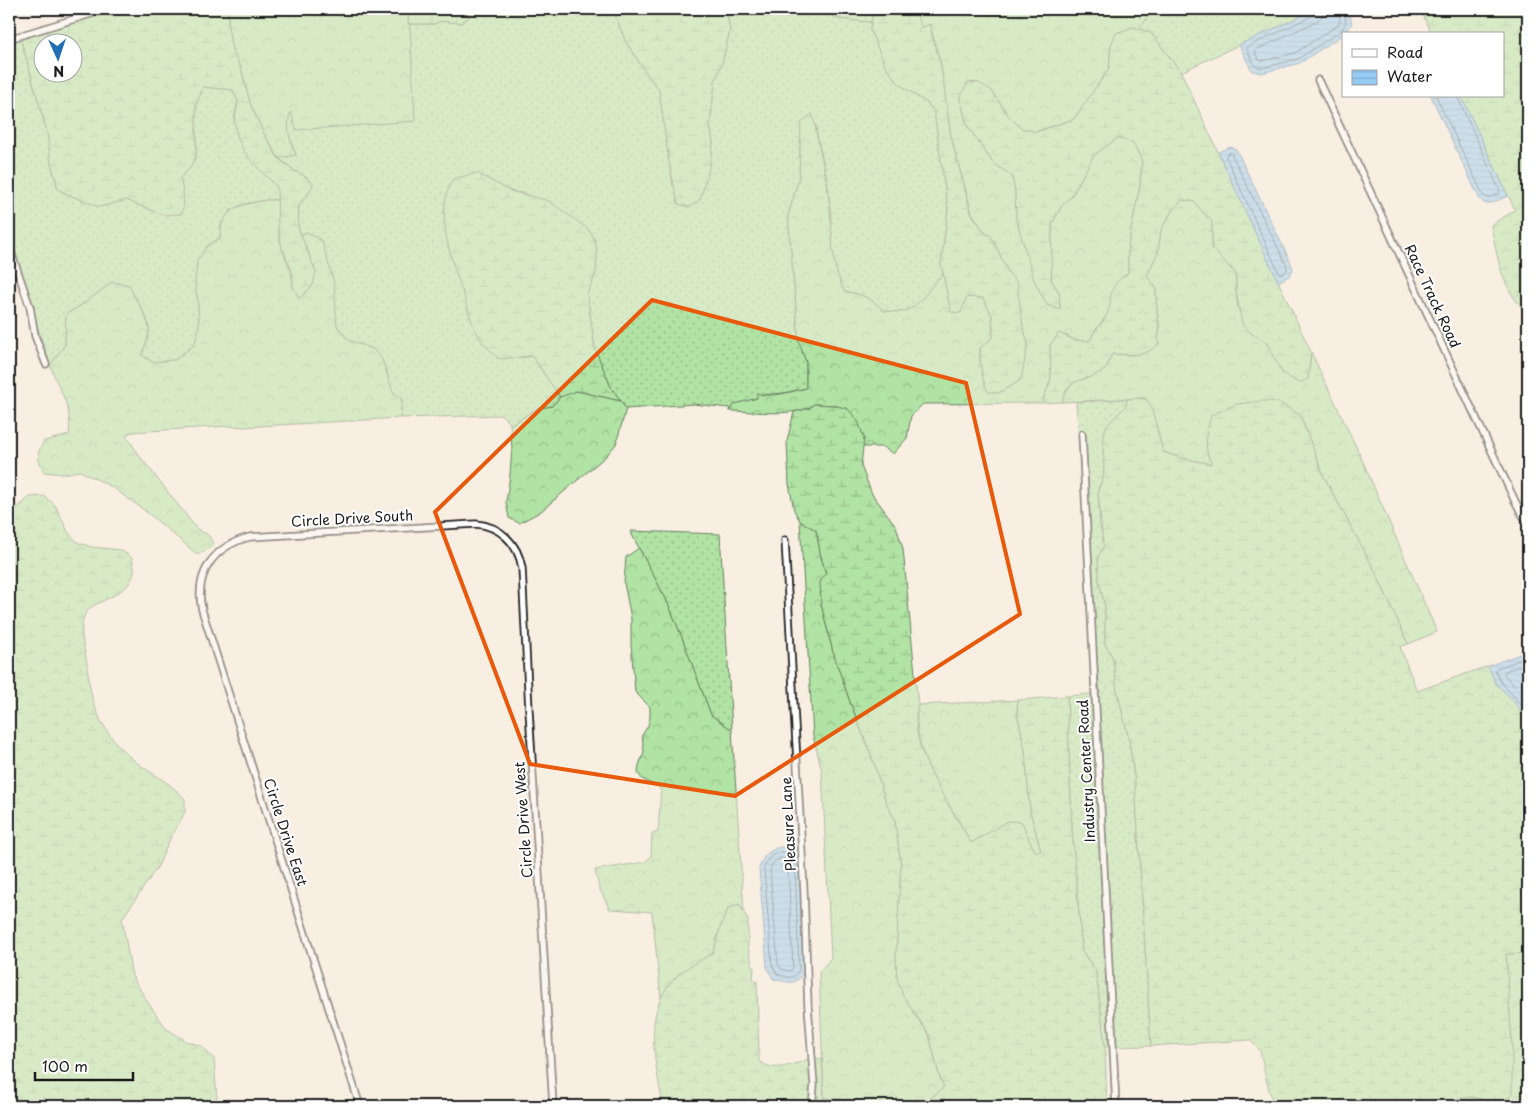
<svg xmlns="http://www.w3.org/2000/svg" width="1537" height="1115" font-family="'Playpen Sans',sans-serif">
<defs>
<pattern id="grass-dots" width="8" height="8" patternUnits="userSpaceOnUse" patternTransform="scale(1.25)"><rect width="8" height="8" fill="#b1e3a4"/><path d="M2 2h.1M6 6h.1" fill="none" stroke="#98c28d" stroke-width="1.8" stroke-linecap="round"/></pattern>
<pattern id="forest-crowns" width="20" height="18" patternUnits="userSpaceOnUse" patternTransform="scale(1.25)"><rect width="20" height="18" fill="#b1e3a4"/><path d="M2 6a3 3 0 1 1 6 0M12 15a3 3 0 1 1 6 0" fill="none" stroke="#98c28d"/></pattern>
<pattern id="wetland-marsh" width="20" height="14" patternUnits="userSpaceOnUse" patternTransform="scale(1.25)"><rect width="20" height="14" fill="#b1e3a4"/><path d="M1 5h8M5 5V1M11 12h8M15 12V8" fill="none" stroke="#98c28d"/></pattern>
<pattern id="water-rules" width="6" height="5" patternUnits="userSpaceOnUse" patternTransform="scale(1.25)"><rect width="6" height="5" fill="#96cbf4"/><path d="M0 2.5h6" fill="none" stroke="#81aed1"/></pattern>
</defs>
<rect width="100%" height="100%" fill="#f8eee1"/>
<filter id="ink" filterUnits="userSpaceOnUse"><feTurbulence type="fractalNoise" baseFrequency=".02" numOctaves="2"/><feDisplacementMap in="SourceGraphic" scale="10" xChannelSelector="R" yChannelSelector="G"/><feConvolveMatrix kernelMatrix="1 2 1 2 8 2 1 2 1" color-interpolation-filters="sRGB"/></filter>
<g filter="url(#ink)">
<path fill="url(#grass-dots)" stroke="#668060" d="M 471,9 L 613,9 L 625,40 L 642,67 L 659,90 L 673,186 L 713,144 L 710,124 L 715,81 L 722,63 L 730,30 L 726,9 L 820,9 L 838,19 L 871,22 L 870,30 L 886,67 L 899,84 L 927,103 L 934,111 L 948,209 L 941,264 L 943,274 C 932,284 919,309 904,311 C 897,313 890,311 884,311 C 870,298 864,294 845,293 C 826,258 833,217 827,179 C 824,161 817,143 816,125 L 801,123 L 799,178 L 788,216 L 799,342 L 806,362 L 806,388 L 784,393 L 761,395 L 750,401 L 735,404 L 730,411 L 729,408 L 693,404 L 626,409 L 611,387 L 595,349 L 587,294 L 596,273 L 527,194 L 510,191 L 477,173 L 444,211 L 448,243 L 475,328 L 488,348 L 517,358 L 532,356 L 560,397 L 552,406 L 536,409 L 510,425 L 510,423 L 502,415 L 400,418 L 402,399 L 393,392 L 389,383 L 387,371 L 373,349 L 348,340 L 337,326 L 335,313 L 307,232 L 301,235 L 298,228 L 299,205 L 309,193 L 306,177 L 295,171 L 279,158 L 296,154 C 289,141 285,125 291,111 L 415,121 L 408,24 L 435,24 L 441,21 L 461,23 L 469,17 Z
M 1152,9 L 1316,9 L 1181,72 L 1151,33 L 1139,29 L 1151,12 Z
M 19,33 L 47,132 L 51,163 L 58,189 L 67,194 L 100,207 L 126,199 L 163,215 L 180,178 L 190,168 L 196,155 L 196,105 L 203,87 L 233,90 L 238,101 L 234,119 L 268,178 L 277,187 L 278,200 L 267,200 L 244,204 L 231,210 L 221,224 L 220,238 L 195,283 L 198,302 L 199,325 L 195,344 L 175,360 L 152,362 L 142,355 C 144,348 148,340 149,332 C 151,318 134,299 129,285 L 112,282 L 85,303 L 66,314 L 65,345 L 50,365 L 9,240 L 9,37 Z
M 1127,399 L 1126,406 L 1107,425 L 1103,435 L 1104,474 L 1098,491 L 1100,526 L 1105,545 L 1098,557 L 1099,581 L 1105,607 L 1105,644 L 1113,658 L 1117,691 L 1129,739 L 1135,783 L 1151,1046 L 1105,1047 L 1096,972 L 1082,951 L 1072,831 L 1067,696 L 1100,693 L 1076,402 Z
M 630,531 L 720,534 L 732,730 L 711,715 L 681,635 L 667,601 Z"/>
<path fill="url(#forest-crowns)" stroke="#668060" d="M 228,9 L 409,9 L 415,121 L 296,130 L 291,112 C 285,125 290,142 296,155 L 279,158 L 263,132 L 250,103 L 241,68 L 232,50 L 228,27 Z
M 820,9 L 1152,9 L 1152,12 L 1139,29 L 1134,27 L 1111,45 L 1109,69 L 1074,119 L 1035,132 L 1021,128 L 1008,115 L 999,101 L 960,98 L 967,125 L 993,163 L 1012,175 L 1015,192 L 1016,218 L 1047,305 L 1060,309 L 1059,292 L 1051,280 L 1052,224 L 1061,207 L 1072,195 L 1094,154 L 1118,138 L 1133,143 L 1142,161 L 1140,186 L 1128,246 L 1128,273 C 1110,284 1115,303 1105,318 C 1099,326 1093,331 1090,341 L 1074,340 L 1066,335 L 1050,344 L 1051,379 L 1042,403 L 923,404 L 911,416 L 907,438 L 893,454 L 883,447 L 863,447 L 864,438 L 848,409 L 833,405 L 814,404 C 798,418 751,411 730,411 L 735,404 L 757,398 L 757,393 C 769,399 794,391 806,388 L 806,362 L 799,342 L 788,216 L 799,178 L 801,123 L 812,114 C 815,123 816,132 818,141 C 823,164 828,186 830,209 C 833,239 830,265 845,292 C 864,294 870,298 884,311 C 890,311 898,313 904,311 C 919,309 931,284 943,274 L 951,312 L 967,297 L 983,298 L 992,316 L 993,337 L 980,349 L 980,362 L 1020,380 L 1028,343 L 1023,327 L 1016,283 L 1008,272 L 991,236 L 985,233 L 972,213 L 951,137 L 941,66 L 930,24 L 921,28 L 914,11 C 900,10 887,15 872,16 L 871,22 L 869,22 L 838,19 Z
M 267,200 L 278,200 C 278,216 277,233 282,248 C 287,263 292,269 293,286 L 316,272 L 301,235 L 307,232 L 322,241 L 334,283 L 337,326 L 348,340 L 373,349 L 382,359 L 393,392 L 402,399 L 400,418 L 243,427 L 230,426 L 133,432 L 126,435 L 138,454 L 197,529 L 208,535 L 214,545 L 198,555 L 148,513 L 112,487 L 80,471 L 62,474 L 44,472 C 37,458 36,454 44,441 L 69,435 C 73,406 59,391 50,365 L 65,345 L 66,314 L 85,303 L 112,282 L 129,285 C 134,298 150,319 149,332 C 148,340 144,348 142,355 L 152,362 L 175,360 L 195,344 L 199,325 L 198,302 L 195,283 L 197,261 L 207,246 L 220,238 C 222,206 241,205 267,200 Z
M 1182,200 L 1193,201 L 1212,222 L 1212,248 L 1236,274 L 1236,290 L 1238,309 L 1251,333 L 1266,342 L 1274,357 L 1308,379 L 1311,352 L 1360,455 L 1437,632 L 1408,644 L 1376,573 L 1324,477 L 1300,415 L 1278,402 L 1212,415 C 1206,435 1203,445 1212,464 L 1181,458 L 1163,452 L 1151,406 L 1145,398 L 1062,402 C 1066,389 1073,379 1088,378 L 1112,354 L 1134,355 L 1160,332 L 1156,302 L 1156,288 L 1147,276 L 1158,252 L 1161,230 L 1173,209 Z
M 577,391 L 621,401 L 626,409 L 616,444 L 606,456 L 540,512 L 519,523 L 509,518 L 506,502 L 510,475 L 512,448 L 510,425 L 536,409 L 552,406 L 562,395 Z
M 800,521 L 816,530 L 821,557 L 826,574 L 821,604 L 833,652 L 850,702 L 872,757 L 886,802 L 895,820 L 901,865 L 896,956 L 914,1014 L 929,1034 L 939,1075 L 944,1087 L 922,1106 L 874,1106 L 860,1101 L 824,1098 L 819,972 L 831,958 L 822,771 L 813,736 Z
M 639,548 L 667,601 L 681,635 L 711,715 L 732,730 L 744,912 L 739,904 L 728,909 L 720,928 L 713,953 L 677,976 L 661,998 L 652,912 L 610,909 L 599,888 L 595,870 L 645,862 L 651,857 L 652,833 L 658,832 L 661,789 L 642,779 L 638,773 L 639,765 L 644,752 L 642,735 L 648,726 L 650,717 L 650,707 L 635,692 L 631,644 L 631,618 L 624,583 L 626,557 Z
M 1018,700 L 1017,712 L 1025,750 L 1030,811 L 1041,851 L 1035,852 L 1029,840 L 980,839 L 971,843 C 953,807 924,774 918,732 C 917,722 916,715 918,705 Z
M 1528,953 L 1528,1106 L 1453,1106 L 1459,1098 L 1473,1097 L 1499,1104 L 1512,1046 L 1506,954 Z"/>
<path fill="url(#wetland-marsh)" stroke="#668060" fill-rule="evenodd" d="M 99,9 L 228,9 L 228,27 L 232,50 L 241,68 L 250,103 L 263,132 L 278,158 L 295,171 L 306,177 L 313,184 L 309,193 L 299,205 L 298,228 L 316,272 L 313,285 L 299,299 L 293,286 L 292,271 L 282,248 L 278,228 L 277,187 C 258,167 238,154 235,124 C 234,116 238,108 238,101 C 237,98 234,93 233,90 L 203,87 L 196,105 L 196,155 L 190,168 L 180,178 C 182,189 187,203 181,214 L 163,215 L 126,200 L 100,207 L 67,194 L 58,189 L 51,163 L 47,132 L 19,33 ZM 42,42 L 72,42 L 72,72 L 42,72 Z
M 409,9 L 471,9 L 469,17 L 461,23 L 441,21 L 435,24 L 408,24 Z
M 613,9 L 726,9 L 730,30 L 722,63 L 715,81 L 710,124 L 713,144 L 709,168 L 700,200 L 690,207 L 678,204 L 669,162 L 659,90 L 642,67 L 625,40 Z
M 1420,9 L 1528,9 L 1528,313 C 1502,292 1497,256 1491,225 L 1515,210 L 1461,96 L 1503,96 L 1503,34 L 1432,34 Z
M 901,10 L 915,11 L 922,28 L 929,24 L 941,66 L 951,137 L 971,213 L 985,233 L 991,236 L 1008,272 L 1017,283 L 1023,327 L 1028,343 L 1021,380 L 999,393 L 988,392 C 981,378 980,364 980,348 L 993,337 L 992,316 L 983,298 L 967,297 L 961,313 L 951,312 L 941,264 L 948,209 L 934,111 L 927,103 L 899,84 L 886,67 L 870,30 L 872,16 L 887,15 Z
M 1134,27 L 1151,33 L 1181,72 L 1311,352 L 1308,379 L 1299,383 L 1282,373 L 1266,342 L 1251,333 L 1242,324 L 1236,290 L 1236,274 L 1212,248 L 1212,222 L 1193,201 L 1182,200 L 1173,209 L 1161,230 L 1158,252 L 1147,276 L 1156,288 C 1155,307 1161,326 1158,345 C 1142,358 1131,354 1112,354 L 1106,369 C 1100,372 1093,377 1087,378 C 1072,382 1066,386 1062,402 L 1042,403 L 1051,379 L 1050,345 L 1059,333 L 1074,340 L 1090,341 C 1094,330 1100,327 1105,318 C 1116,299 1103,289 1128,273 L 1128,246 L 1140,186 L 1142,161 L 1133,143 L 1118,138 L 1094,155 L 1072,195 L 1061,207 L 1052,224 L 1051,280 L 1059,292 L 1060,310 L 1047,305 L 1034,280 L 1016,218 L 1015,192 L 1012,176 L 993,163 L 967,125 L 960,98 L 968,82 L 979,83 L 991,90 L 1008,115 L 1021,128 L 1036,132 L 1074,119 L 1109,69 L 1111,45 L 1116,33 Z
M 477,173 L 510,191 L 549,201 L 588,229 L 595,240 L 597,253 L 596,273 L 587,294 L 595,349 L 611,387 L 621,401 L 577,391 L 560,397 L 532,356 L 499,359 C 489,350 481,341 475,329 C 470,319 467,306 464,296 C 452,261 433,214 453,179 Z
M 1145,398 L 1151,406 L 1163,452 L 1181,458 L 1211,464 L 1207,452 L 1206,436 L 1211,415 L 1237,404 L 1263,401 L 1278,402 L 1300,415 L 1324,477 L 1376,573 L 1408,644 L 1400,647 L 1417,691 L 1488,666 L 1496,684 L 1511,698 L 1528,720 L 1528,953 L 1506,954 L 1512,1046 L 1512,1095 L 1499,1104 L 1473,1097 L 1459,1098 L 1453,1106 L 1274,1106 L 1266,1079 L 1260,1050 L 1250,1040 L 1151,1046 L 1135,783 L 1129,739 L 1117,691 L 1113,658 L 1105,644 L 1105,607 L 1099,581 L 1098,557 L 1104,545 L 1103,544 L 1098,491 L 1104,474 L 1103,435 L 1107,425 L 1126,406 L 1127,399 Z
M 814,404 L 833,405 L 848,409 L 858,421 L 864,438 L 861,466 L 872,494 L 896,526 L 903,549 L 918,705 C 906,748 952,807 971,843 L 1008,821 L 1022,822 L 1029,840 L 1035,851 L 1041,851 L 1030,811 L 1025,750 L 1017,712 L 1018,700 L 1067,696 L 1072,831 L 1082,951 L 1096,972 L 1105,1047 L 1107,1106 L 922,1106 L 944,1087 L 939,1075 L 929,1034 L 903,996 L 897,978 L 896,956 L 901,865 L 895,820 L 886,802 L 872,757 L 850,702 L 833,652 L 821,604 L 820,582 L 826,573 L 821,557 L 816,530 L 800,521 L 794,510 L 789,484 L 787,441 L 794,412 L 810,408 Z
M 44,496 L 55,505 L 68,532 L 77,542 L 91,547 L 121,550 L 132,558 C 133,563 135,569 134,573 C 130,591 107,598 93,606 C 78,614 81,638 85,652 C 88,666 88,680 91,693 C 97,721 114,745 136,762 C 154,776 169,781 185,799 L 185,812 L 170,839 L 158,866 L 122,919 L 132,976 L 148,1003 L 167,1029 L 188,1042 L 202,1046 L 214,1059 L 217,1100 L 222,1106 L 9,1106 L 9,515 L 30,497 Z
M 739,904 L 748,920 L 748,947 L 754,970 L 753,979 L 757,982 L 759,1061 C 773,1072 788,1066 804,1061 L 808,1059 L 822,1058 L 824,1098 L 860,1101 L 874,1106 L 826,1106 L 824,1099 L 815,1106 L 663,1106 C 656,1063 640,1010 677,976 C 687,967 701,960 713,953 L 720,928 L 728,909 Z"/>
<path fill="url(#water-rules)" stroke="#65859e" d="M 1316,9 L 1348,9 L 1352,23 L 1347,32 L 1300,63 L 1262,73 L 1252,71 L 1239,45 Z
M 1431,96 L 1461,96 L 1508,196 L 1494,202 L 1485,204 L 1479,198 Z
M 1230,147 L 1236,149 L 1291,263 L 1293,270 L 1289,276 L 1278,282 L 1218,152 Z
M 1528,651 L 1528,720 L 1511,698 L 1496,684 L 1488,666 Z
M 780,847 L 793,848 L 800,862 L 804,972 C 795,987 789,982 773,979 L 767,967 L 759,869 C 763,856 767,851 780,847 Z"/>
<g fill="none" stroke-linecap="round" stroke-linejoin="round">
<path stroke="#4d6272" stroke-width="1" d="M 1317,9 L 1314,15 L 1247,47 L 1247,50 L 1255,66 L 1262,68 L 1298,59 L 1342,30 L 1346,22 L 1344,9
M 1323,9 L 1322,16 L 1317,21 L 1256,50 L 1255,53 L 1259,60 L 1262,61 L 1295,53 L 1338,25 L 1340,21 L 1338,9
M 1436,96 L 1483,195 L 1487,198 L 1499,194 L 1500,191 L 1457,96
M 1231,153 L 1286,264 L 1287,270 L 1283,274 L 1279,273 L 1226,157 L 1227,154 Z
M 1528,657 L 1497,668 L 1495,670 L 1500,681 L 1528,712
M 1528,663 L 1505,671 L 1504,674 L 1528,702
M 780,852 L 790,853 L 795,864 L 799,970 C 794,981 787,977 777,974 L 772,965 L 764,869 C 767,859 770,855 780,852 Z
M 781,858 L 786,859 L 788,865 L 793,968 L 790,971 L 781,969 L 778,964 L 770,870 L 773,863 Z"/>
<g stroke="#1c1c1c" stroke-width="9">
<path id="street" d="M 9,39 L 107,9
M 1318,80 L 1515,501 L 1523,516 L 1528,521
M 9,246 L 30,307 L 35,336 L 46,364
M 1082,434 L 1116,1106
M 785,540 L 804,892 L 808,1006 L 814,1085 L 812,1106
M 360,1106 L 202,610 C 194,573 214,546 250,537 L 476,524 C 500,526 518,543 522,568 L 529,710 L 553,1106"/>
</g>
<use href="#street" stroke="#fff" stroke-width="5.5"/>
</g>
</g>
<path d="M0 0H1537V1115H0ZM 652,300 L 966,383 L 1020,614 L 735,796 L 530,764 L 435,512 Z" fill="#f8eee1" fill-opacity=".55" fill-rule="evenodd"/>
<path fill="none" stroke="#e8590c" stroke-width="4" stroke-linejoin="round" d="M 652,300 L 966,383 L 1020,614 L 735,796 L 530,764 L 435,512 Z"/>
<g text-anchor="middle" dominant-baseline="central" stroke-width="4" stroke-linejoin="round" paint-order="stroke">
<g font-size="14" fill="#1c1c1c" stroke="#fff">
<text transform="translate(1433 296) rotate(65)">Race Track Road</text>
<text transform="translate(352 518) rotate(-3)">Circle Drive South</text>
<text transform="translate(1086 771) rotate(-93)">Industry Center Road</text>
<text transform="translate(523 820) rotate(-94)">Circle Drive West</text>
<text transform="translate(788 824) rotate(-93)">Pleasure Lane</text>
<text transform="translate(286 832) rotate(72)">Circle Drive East</text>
</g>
</g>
<rect width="1537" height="1115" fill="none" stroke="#fff" stroke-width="30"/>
<rect x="15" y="15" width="1507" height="1085" fill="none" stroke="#1c1c1c" stroke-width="2" filter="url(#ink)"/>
<rect x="1342" y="32" width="162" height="65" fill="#ffffff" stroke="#a4a4a4"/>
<rect x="1352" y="49" width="25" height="8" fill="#ffffff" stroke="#a4a4a4"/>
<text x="1387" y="58" font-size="15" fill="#1c1c1c">Road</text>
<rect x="1352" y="70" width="25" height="15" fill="url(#water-rules)" stroke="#a4a4a4"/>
<text x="1387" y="82" font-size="15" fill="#1c1c1c">Water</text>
<g transform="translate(58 58) rotate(177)"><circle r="24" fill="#ffffff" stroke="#a4a4a4"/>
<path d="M0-4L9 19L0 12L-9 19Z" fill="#1f6fb2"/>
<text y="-8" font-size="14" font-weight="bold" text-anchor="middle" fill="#1c1c1c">N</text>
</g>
<path d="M35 1072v8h98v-8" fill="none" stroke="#1c1c1c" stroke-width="2.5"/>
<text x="42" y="1072" font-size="15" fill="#1c1c1c" stroke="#ffffff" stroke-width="4" paint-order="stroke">100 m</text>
</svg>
